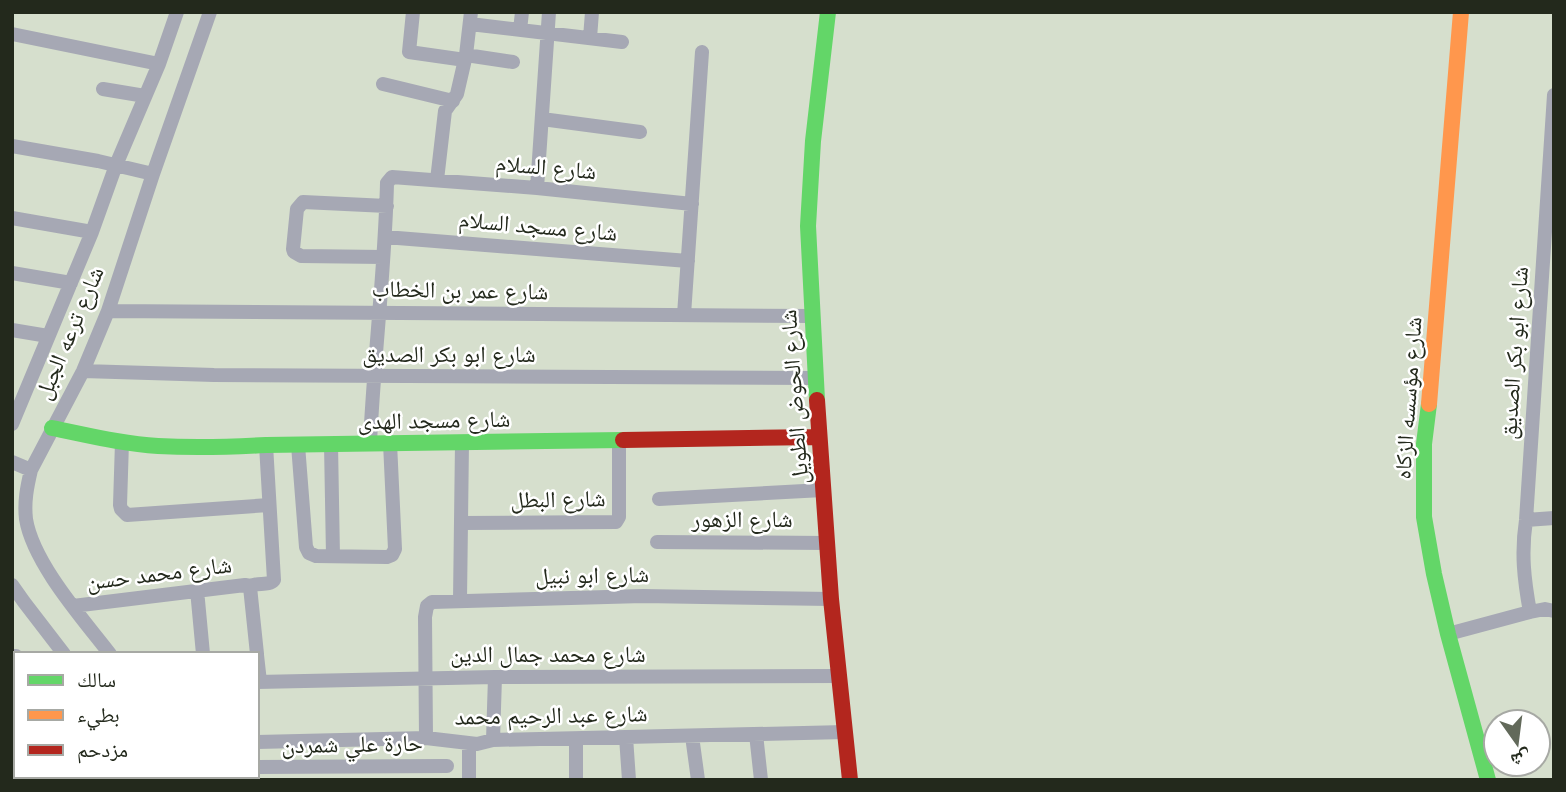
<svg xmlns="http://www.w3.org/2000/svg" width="1566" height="792" font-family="Helvetica,'Noto Naskh Arabic',sans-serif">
<rect width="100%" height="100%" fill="#d6dfcd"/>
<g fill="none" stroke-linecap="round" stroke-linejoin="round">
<path stroke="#a6a8b4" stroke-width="14" d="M 413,12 L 409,52 L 465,60
M 470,24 L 622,42
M 520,30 L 522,12
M 12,34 L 159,64
M 590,38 L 592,12
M 466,55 L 513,62
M 383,84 L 453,101
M 103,89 L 145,96
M 542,119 L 640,132
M 12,146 L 98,161 L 153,174
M 437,180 L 445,111 L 457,94 L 466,55 L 471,12
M 537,188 L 549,12
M 12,218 L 92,232
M 385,237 L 688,261
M 383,257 L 301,256 L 294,252 L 293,249 L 297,209 L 303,202 L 387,206
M 12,273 L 71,283
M 108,311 L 812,316
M 684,315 L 702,52
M 12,330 L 48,336
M 83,371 L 214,375 L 815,378
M 12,424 L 92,232 L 116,165 L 159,64 L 177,12
M 122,442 L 120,505 L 121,509 L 127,515 L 269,505
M 370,443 C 374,356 385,270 387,183 L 392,177 L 537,188 L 692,204
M 331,444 L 333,556
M 298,445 L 306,547 L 309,553 L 316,556 L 387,557 L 392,555 L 395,549 L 390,443
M 12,462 L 31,470
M 659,499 L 823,490
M 1526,520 L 1554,518
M 461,523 L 616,522 L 619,517 L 619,440
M 657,542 L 827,543
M 12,585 L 24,602 L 64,654
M 197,590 L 203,654
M 460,600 L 462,443
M 73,606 L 245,585 L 251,586
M 1530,612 C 1524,579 1521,553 1526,520 L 1554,95
M 1448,634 L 1530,612 L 1545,609 L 1554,611
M 110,654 C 83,619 33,563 26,519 C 24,502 27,487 31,470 L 83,371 L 108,311 L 153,174 L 210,12
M 257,654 L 250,587 C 256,581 268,587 274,580 L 266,445
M 257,655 L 260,682
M 12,656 L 16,656
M 257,682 L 495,677 L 839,676
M 12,722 L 16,721
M 756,734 L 761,780
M 692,736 L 698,780
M 626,737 L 629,780
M 426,738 L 425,617 L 427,606 L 432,602 L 643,596 L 831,599
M 576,739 L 576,780
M 493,740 L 495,677
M 257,742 L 426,738 L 477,744 L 493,740 L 845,732
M 469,744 L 469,780
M 12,747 L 16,747
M 257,767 L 447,766
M 103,776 L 103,780
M 176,776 L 179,780
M 212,776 L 215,780
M 51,780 L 51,776"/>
<path stroke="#63d668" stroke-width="16" d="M 817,400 L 808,226 L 813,141 L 828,12
M 1429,404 L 1424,444 L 1424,517 L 1434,574 L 1448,634 L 1488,780
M 52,428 C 87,435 122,444 158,446 C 194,448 230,447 266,445 L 623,440"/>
<path stroke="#ff974d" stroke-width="16" d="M 1429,404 L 1461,12"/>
<path stroke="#b3261e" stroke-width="16" d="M 817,400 L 831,599 L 850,780
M 623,440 L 819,437"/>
</g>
<g text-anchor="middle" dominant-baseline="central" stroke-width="5" stroke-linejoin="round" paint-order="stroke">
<g font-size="23" fill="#23291c" stroke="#fff">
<text transform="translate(546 167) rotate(5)">شارع السلام</text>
<text transform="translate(538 226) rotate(5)">شارع مسجد السلام</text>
<text transform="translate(460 290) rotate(1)">شارع عمر بن الخطاب</text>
<text transform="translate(69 333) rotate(-67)">شارع ترعه الجبل</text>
<text transform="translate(1514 353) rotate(-86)">شارع ابو بكر الصديق</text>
<text x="449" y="354">شارع ابو بكر الصديق</text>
<text transform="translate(794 397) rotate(-94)">شارع الحوض الطويل</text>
<text transform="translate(1408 398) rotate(-86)">شارع مؤسسه الزكاه</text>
<text transform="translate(434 420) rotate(-1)">شارع مسجد الهدى</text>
<text transform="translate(558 499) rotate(-1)">شارع البطل</text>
<text x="742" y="519">شارع الزهور</text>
<text transform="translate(159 573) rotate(-7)">شارع محمد حسن</text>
<text transform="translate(592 575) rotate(-1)">شارع ابو نبيل</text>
<text x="548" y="654">شارع محمد جمال الدين</text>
<text transform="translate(551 715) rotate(-1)">شارع عبد الرحيم محمد</text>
<text transform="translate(352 744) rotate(-1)">حارة علي شمردن</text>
</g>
</g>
<rect width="1566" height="792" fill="none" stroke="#23291c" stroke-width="28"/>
<rect x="14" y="652" width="245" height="126" fill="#ffffff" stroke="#a7a9a4" stroke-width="2"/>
<rect x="28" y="675" width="35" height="10" fill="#63d668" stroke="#a7a9a4" stroke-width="2"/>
<text x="77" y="687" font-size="21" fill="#23291c">سالك</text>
<rect x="28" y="710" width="35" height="10" fill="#ff974d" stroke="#a7a9a4" stroke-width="2"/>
<text x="77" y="722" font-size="21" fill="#23291c">بطيء</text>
<rect x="28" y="745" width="35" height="10" fill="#b3261e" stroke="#a7a9a4" stroke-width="2"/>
<text x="77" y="757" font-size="21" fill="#23291c">مزدحم</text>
<g transform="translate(1517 743) rotate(166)"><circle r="33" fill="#ffffff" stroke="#a7a9a4" stroke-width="2"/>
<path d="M0-5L12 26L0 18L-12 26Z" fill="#62695a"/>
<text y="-10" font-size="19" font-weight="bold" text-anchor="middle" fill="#23291c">ش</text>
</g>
</svg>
